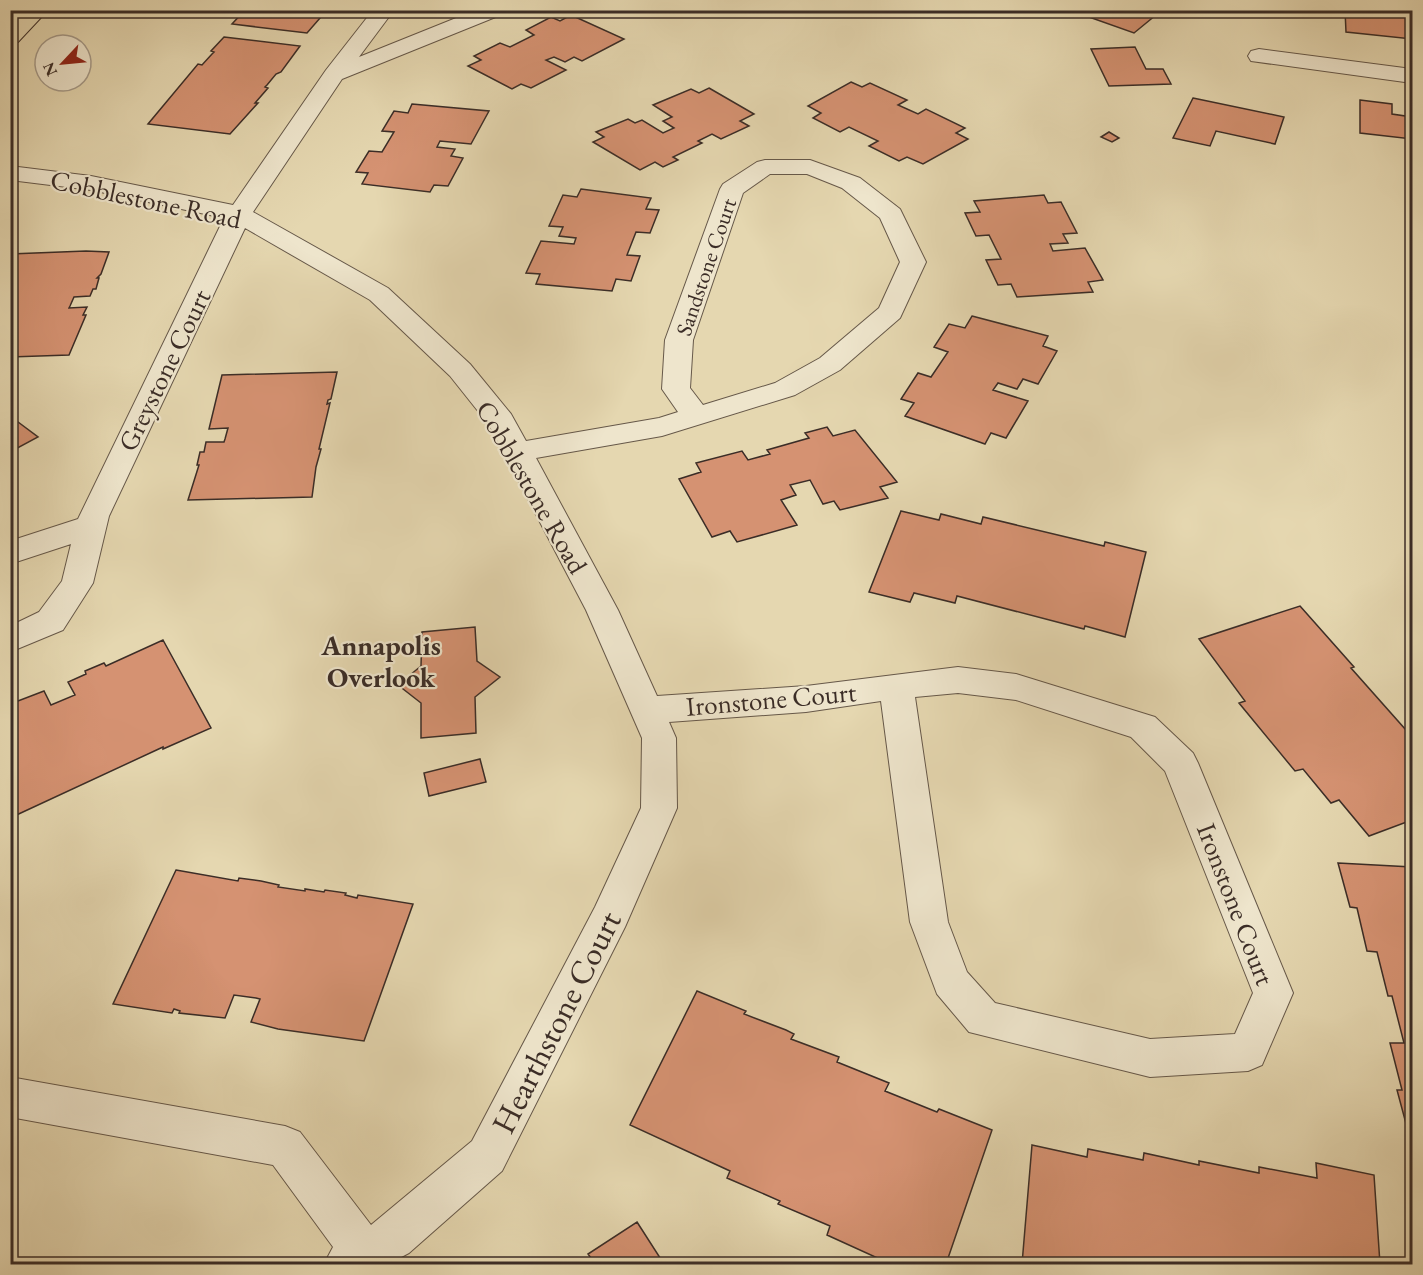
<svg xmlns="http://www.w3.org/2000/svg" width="1423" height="1275" font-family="'EB Garamond',serif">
<rect width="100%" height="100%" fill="#e5d7b0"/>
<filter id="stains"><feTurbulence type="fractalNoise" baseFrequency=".00333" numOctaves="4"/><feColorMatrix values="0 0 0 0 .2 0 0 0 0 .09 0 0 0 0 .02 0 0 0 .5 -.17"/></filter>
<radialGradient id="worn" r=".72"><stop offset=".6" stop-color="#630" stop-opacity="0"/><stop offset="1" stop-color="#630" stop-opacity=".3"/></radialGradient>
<path fill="#d59272" stroke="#3b2d27" stroke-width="1.5" d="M 327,10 L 307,33 L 232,24 L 244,11 Z
M 1099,10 L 1162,10 L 1134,33 L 1089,17 Z
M 1345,10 L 1376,10 L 1376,13 L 1412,17 L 1412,39 L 1346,32 Z
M 571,15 L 624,39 L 582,61 L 574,57 L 565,62 L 554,57 L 546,60 L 566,70 L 531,88 L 521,84 L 512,89 L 468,66 L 481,60 L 474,56 L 500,43 L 510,47 L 534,35 L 526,30 L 551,17 L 560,21 Z
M 224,37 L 300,46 L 281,72 L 276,74 L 267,85 L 265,87 L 268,88 L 255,103 L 258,103 L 230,134 L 148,124 L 198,64 L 202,65 L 212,54 L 214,52 L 211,51 Z
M 1135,47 L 1146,69 L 1163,69 L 1171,84 L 1109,86 L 1091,49 Z
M 851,82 L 862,87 L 870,83 L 907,100 L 898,105 L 907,109 L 918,114 L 926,109 L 965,128 L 956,133 L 968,139 L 923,164 L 907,157 L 899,161 L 869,146 L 878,141 L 849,127 L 840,132 L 813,118 L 821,113 L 808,106 Z
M 709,88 L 754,114 L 740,121 L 749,126 L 721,139 L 712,134 L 698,141 L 702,143 L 673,157 L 678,160 L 663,167 L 655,162 L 640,170 L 593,142 L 604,137 L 596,132 L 628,119 L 635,123 L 642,120 L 663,133 L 674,128 L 663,121 L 672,117 L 653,105 L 691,89 L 699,93 Z
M 1193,98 L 1284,117 L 1275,144 L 1216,131 L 1210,146 L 1173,138 Z
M 1360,100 L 1392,104 L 1392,114 L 1412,117 L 1412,139 L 1360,133 Z
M 412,104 L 489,111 L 471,144 L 440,141 L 437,147 L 455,149 L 451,156 L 463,158 L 448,186 L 434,185 L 430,192 L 362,184 L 368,173 L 356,172 L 369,151 L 382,152 L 394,132 L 382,131 L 394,111 L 408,113 Z
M 1109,132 L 1119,138 L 1112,142 L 1101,137 Z
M 581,189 L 651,198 L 646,209 L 659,210 L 650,233 L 636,232 L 627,255 L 640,256 L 631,281 L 616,279 L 612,291 L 536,284 L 540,274 L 526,273 L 541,241 L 574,244 L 576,238 L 559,236 L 563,227 L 549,226 L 563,195 L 577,197 Z
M 1044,195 L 1048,203 L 1061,202 L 1077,233 L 1063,234 L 1068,243 L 1050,244 L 1053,251 L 1085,248 L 1103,280 L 1088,282 L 1093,292 L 1017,297 L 1011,284 L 998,285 L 986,260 L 1001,259 L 989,235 L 976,236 L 965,213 L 980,212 L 974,201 Z
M 86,251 L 109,252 L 101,274 L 97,278 L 99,278 L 96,289 L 93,289 L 90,296 L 74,297 L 70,306 L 69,308 L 87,307 L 83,315 L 86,315 L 69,355 L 10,357 L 10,254 Z
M 972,316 L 1048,336 L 1043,346 L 1057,351 L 1038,384 L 1023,379 L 1017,389 L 998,383 L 993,390 L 1028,401 L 1006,438 L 991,433 L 985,444 L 905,416 L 914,403 L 901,399 L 918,373 L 931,377 L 948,352 L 934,347 L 949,324 L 965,328 Z
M 337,372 L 331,399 L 328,400 L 327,404 L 330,403 L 319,449 L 321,449 L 316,467 L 312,497 L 188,500 L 199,465 L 197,465 L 200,452 L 204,452 L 206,442 L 224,442 L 225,439 L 228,428 L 209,429 L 222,375 Z
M 10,416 L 38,437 L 10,452 Z
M 827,427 L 833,436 L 855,430 L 897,482 L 880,487 L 888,498 L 840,510 L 834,501 L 823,504 L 810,480 L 790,485 L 796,495 L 781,500 L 797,525 L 737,542 L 730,531 L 712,537 L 679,479 L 701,472 L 696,463 L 742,451 L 748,460 L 770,454 L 767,450 L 809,438 L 805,433 Z
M 901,511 L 939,520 L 941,514 L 981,524 L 983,517 L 1104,546 L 1105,542 L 1146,552 L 1125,637 L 1085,626 L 1084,629 L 957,596 L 955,603 L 914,593 L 910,602 L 869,592 Z
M 1300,606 L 1354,667 L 1351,668 L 1406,730 L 1410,728 L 1412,730 L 1412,820 L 1369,836 L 1339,800 L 1331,803 L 1303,769 L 1295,771 L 1239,703 L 1245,701 L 1199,639 Z
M 475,627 L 477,661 L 500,677 L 475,697 L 476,733 L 421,738 L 421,703 L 398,685 L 421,666 L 422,632 Z
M 163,640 L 211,728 L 163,749 L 163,747 L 10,818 L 10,704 L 44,691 L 51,705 L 75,695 L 68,682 L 86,674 L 85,671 L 104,663 L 106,666 Z
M 480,759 L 486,782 L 429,796 L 424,773 Z
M 1338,863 L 1412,867 L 1412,1146 L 1397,1090 L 1402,1090 L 1390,1043 L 1404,1043 L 1392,996 L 1388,996 L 1377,952 L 1367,951 L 1357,908 L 1350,907 Z
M 176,870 L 238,881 L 239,878 L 261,881 L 279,885 L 278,887 L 305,891 L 305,889 L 324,892 L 325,890 L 346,893 L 345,895 L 357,898 L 358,895 L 413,904 L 364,1041 L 278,1029 L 251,1022 L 260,999 L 256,998 L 234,995 L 225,1018 L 179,1013 L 180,1011 L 174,1009 L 172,1013 L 113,1004 Z
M 697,991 L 746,1011 L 744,1014 L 786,1030 L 794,1034 L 791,1039 L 839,1057 L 837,1062 L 889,1083 L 885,1091 L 937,1112 L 939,1109 L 992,1130 L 946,1264 L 900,1264 L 885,1258 L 884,1261 L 827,1235 L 830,1226 L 778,1204 L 780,1201 L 727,1178 L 730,1171 L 630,1125 Z
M 1032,1145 L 1087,1157 L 1088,1149 L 1143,1160 L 1144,1153 L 1199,1165 L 1199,1161 L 1259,1173 L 1259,1167 L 1317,1178 L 1316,1163 L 1374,1175 L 1380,1264 L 1022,1264 Z
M 637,1222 L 664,1264 L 581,1264 L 591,1258 L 588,1254 Z"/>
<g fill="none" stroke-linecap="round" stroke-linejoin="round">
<g stroke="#665849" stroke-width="2">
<path id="minor" d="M 373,10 L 394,10 L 359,57 L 476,10 L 506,10 L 503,14 L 342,79 L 253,212 L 388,288 L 470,364 L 511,414 L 526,441 L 659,418 L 678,412 L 662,389 L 665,340 L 720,189 L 723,184 L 757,162 L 765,160 L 810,160 L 860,178 L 900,209 L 926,262 L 900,318 L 840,370 L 795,395 L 662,436 L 536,458 L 618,610 L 657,696 L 806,686 L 958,667 L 1016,674 L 1155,717 L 1193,753 L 1198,763 L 1293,993 L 1262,1065 L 1248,1071 L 1150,1077 L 969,1032 L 937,994 L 910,922 L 881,701 L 806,712 L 669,722 L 676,738 L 677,808 L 625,927 L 502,1171 L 409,1253 L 388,1264 L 324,1264 L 333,1247 L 273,1165 L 10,1117 L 10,1077 L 285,1126 L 300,1132 L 371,1225 L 472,1141 L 595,907 L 641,808 L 642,738 L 586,610 L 489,425 L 450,376 L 370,300 L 245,228 L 109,516 L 93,583 L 63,630 L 10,652 L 10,626 L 39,612 L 62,581 L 71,544 L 10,564 L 10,541 L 78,519 L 224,218 L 91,190 L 10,180 L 10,166 L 91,176 L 233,205 L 326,70 ZM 770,174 L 807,174 L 842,188 L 880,218 L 900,262 L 879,308 L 820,358 L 775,383 L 703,405 L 690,388 L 693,340 L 743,193 ZM 958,693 L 1016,700 L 1131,737 L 1165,771 L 1253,993 L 1235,1034 L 1150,1039 L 995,1003 L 967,972 L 948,922 L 915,697 Z
M 1259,49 L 1412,69 L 1412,83 L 1251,61 L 1248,56 L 1251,51 Z"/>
</g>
<g stroke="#3b2d27" stroke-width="2">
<path id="primary" d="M 25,10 L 48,10 L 18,42 L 10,43 L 10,25 Z"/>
</g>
<use href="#minor" fill="#eee5cc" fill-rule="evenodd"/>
<use href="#primary" fill="#e5d7b0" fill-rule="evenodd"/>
</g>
<g text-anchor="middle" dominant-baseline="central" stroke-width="4.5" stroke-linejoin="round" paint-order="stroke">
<g font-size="22" fill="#3b2d27" stroke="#eee5cc">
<text transform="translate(706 267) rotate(-71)">Sandstone Court</text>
</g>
<g font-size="27" fill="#3b2d27" stroke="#eee5cc">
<text transform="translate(146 199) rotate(12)">Cobblestone Road</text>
<text transform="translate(164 370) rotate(-64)">Greystone Court</text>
<text transform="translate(532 487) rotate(60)">Cobblestone Road</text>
<text transform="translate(771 699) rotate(-5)">Ironstone Court</text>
<text transform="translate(1236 904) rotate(69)">Ironstone Court</text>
</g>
<g font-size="28" font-weight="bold" fill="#3b2d27" stroke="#eee5cc">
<text x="381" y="645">Annapolis<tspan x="381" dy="32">Overlook</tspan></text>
</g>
<g font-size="33" fill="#3b2d27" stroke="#eee5cc">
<text transform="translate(556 1022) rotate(-63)">Hearthstone Court</text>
</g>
</g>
<rect width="1423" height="1275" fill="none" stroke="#e5d7b0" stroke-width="36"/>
<rect x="12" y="12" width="1399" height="1251" fill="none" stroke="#3b2d27" stroke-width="3"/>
<rect x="18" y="18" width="1387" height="1239" fill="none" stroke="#3b2d27" stroke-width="1.5"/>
<g transform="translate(63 63) rotate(244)"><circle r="28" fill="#eee5cc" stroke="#a69b8a" stroke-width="1.5"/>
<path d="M0-4.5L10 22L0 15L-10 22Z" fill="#8f2418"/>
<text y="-9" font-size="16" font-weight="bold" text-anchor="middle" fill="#3b2d27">N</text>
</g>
<rect width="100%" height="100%" filter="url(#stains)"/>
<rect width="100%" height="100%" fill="url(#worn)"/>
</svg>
